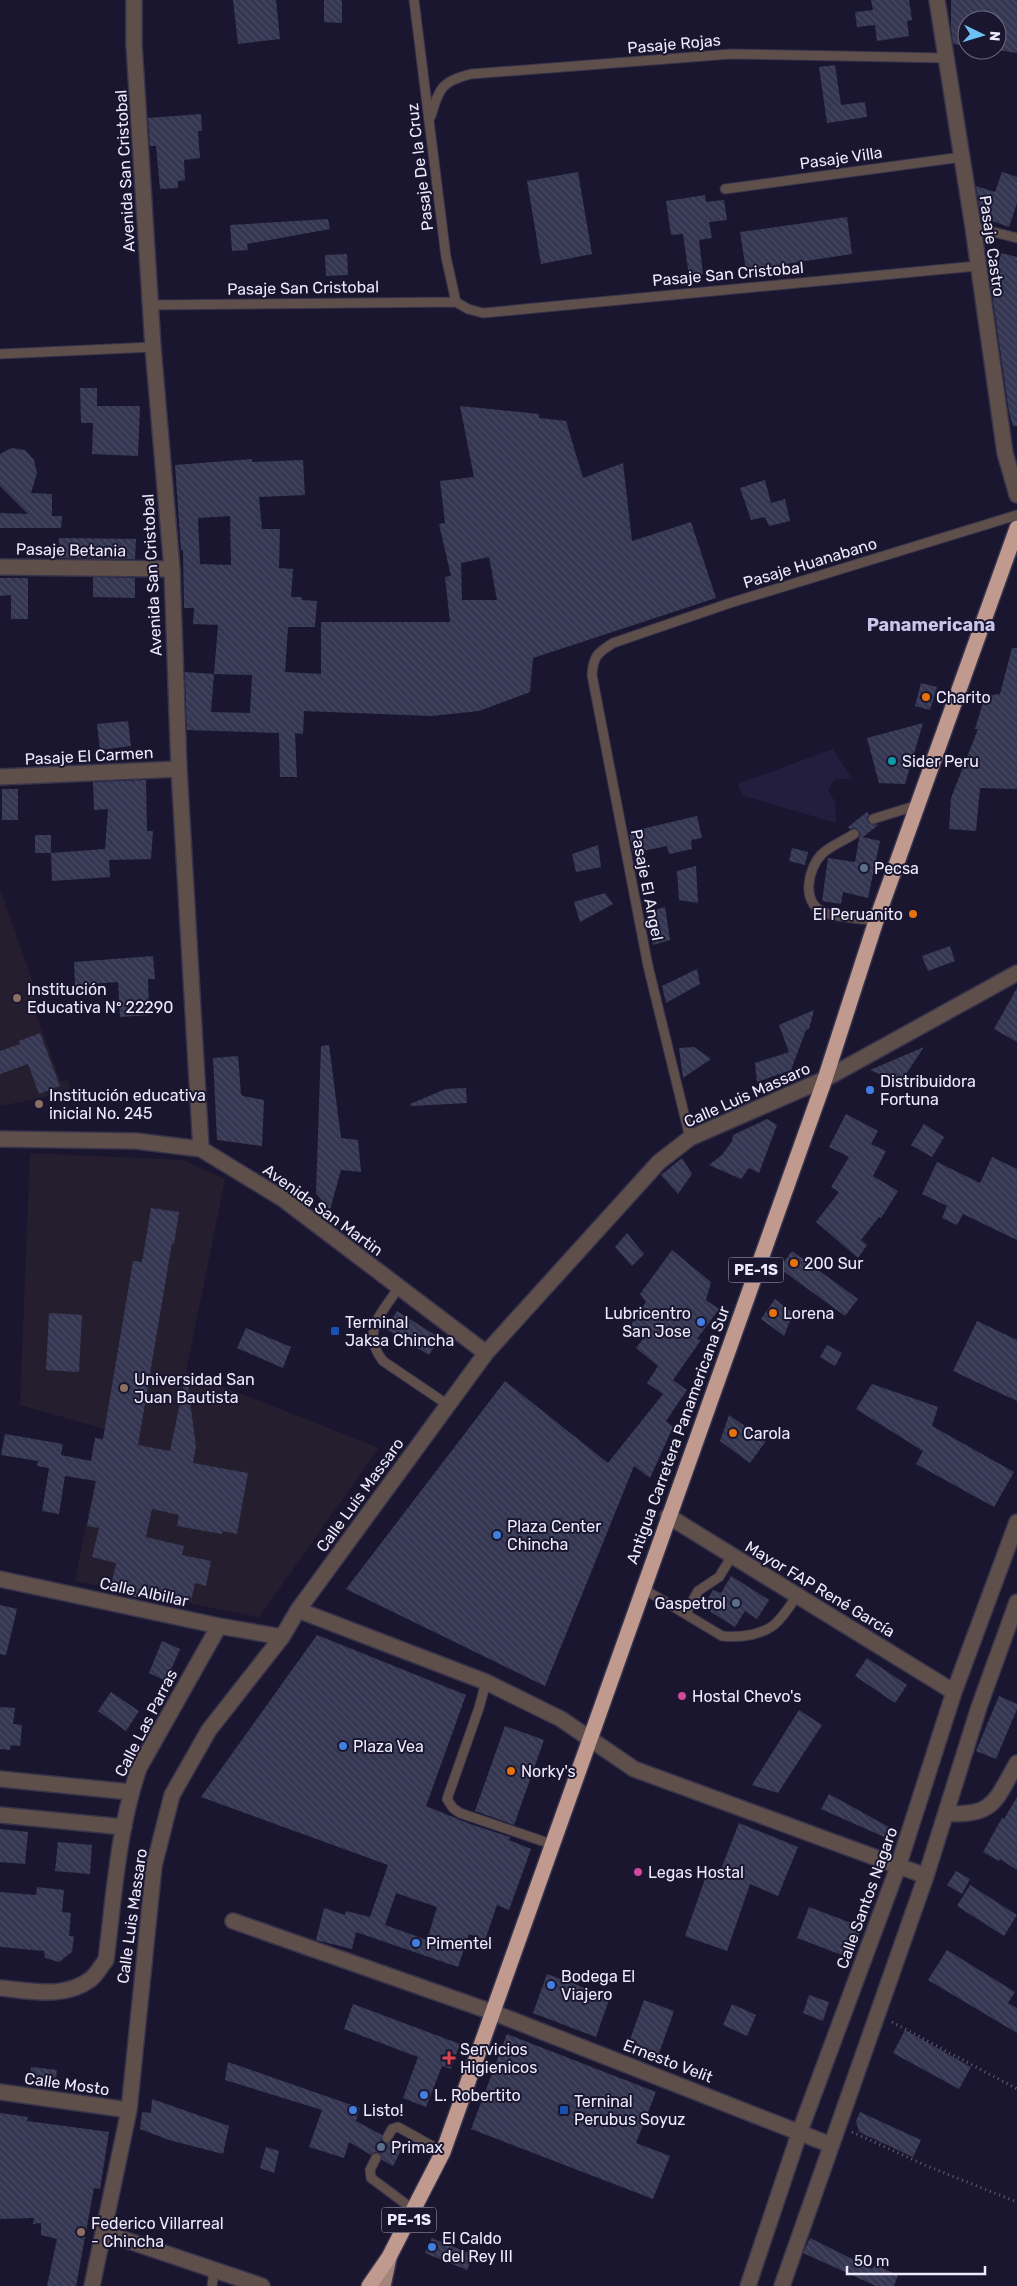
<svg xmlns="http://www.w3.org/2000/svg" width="1017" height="2286" font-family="Rubik,sans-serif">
<defs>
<pattern id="building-back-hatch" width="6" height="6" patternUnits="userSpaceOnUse" patternTransform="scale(1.25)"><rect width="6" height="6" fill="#343652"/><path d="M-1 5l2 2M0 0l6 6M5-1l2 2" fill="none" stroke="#484a63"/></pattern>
</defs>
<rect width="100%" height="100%" fill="#1b162f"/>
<path fill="#241e3e" d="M 833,749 L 852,779 L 835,779 L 828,790 L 835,802 L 836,823 L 742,795 L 738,784 Z"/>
<path fill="#241e2e" d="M 0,889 L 38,997 L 31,1000 L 61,1082 L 68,1080 L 70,1089 L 42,1098 L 0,1106 Z
M 30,1153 L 183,1160 L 225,1179 L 186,1372 L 379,1448 L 259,1617 L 75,1581 L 105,1429 L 20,1405 Z"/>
<path fill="url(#building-back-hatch)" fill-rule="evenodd" d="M 233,0 L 276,0 L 280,39 L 238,44 Z
M 324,0 L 342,0 L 342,23 L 324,22 Z
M 871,0 L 909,0 L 912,20 L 907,21 L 909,36 L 877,41 L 875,25 L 857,27 L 855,12 L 873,10 Z
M 951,0 L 1017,0 L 1017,53 L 997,50 L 997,20 L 967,20 L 967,46 L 953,44 L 951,27 Z
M 835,65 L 841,105 L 865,102 L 867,117 L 827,123 L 819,67 Z
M 201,114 L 202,131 L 198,131 L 200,158 L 184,160 L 185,180 L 178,181 L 178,188 L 160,189 L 156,146 L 150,146 L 148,118 Z
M 578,172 L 592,254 L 541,264 L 527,181 Z
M 1002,172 L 1017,177 L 1017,203 L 1009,227 L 981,217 L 976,186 L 995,192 Z
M 705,195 L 706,202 L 724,200 L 727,220 L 709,222 L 712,238 L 699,240 L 703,274 L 689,276 L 683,234 L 671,235 L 666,201 Z
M 847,217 L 852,254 L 746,270 L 740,232 Z
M 328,219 L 330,229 L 247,244 L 248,250 L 232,251 L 230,225 Z
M 1001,253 L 1017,257 L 1017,426 L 1013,426 L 1009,412 L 990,279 L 991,274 L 996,275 Z
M 347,254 L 348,275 L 326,276 L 325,255 Z
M 80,388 L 97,388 L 97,406 L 140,406 L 138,456 L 92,454 L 93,423 L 81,423 Z
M 460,406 L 539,414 L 539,418 L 566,421 L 583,478 L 623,463 L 632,541 L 691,522 L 716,598 L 533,658 L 530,692 L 479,711 L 431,716 L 304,711 L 303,734 L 295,733 L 297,777 L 280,777 L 279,733 L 187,730 L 185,672 L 214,674 L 218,625 L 193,624 L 194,608 L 184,608 L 183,550 L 181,550 L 175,465 L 252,459 L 252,462 L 303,460 L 305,495 L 259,497 L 262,529 L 280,529 L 279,568 L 293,569 L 291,597 L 302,597 L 302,600 L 317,601 L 315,627 L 288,627 L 285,672 L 321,674 L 321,622 L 450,622 L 445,577 L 451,576 L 439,524 L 445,523 L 440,481 L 474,477 ZM 230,516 L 231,565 L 200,564 L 198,518 ZM 489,557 L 497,600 L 462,600 L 461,563 ZM 214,674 L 252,675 L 250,713 L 211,712 Z
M 11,448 L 25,450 L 34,460 L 37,473 L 31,493 L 52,494 L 52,516 L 62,516 L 61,528 L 0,528 L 0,513 L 28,514 L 0,486 L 0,454 Z
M 765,480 L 771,503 L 785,499 L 790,521 L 769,526 L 765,517 L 751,520 L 740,488 Z
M 59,538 L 136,539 L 135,559 L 59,558 Z
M 93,577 L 135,578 L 135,598 L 93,597 Z
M 0,578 L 28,578 L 28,619 L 11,619 L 11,595 L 0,596 Z
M 1012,648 L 1017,648 L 1017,789 L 980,788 L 976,831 L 949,829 L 951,798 L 978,729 L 975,729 L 985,696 L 1000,694 Z
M 921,683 L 937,687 L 930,710 L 915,706 Z
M 128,721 L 131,746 L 100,750 L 97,724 Z
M 923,723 L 905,784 L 879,783 L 867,738 Z
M 146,780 L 147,831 L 153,831 L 151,859 L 109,860 L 110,877 L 52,881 L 51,853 L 105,849 L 108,809 L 94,810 L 93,782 Z
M 2,789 L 18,789 L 18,820 L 2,820 Z
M 867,812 L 869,814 L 867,818 L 868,823 L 878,825 L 863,837 L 880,841 L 868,898 L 843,892 L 841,904 L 822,901 L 828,858 L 855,862 L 860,833 L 856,828 L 850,829 L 848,827 Z
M 697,816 L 702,838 L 691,840 L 692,849 L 669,854 L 667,846 L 633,853 L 629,832 Z
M 35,835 L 51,835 L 51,853 L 35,853 Z
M 598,845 L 601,867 L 576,872 L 572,854 Z
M 792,848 L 808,852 L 805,865 L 789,861 Z
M 696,866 L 698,903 L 679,900 L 677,871 Z
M 605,893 L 613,904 L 580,922 L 574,902 Z
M 665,907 L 670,940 L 653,945 L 648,912 Z
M 950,946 L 955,961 L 928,971 L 922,956 Z
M 153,956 L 155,979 L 148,979 L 149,1015 L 120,1017 L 118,982 L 75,985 L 74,962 Z
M 697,969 L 700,984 L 666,1003 L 662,986 Z
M 1017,988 L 1017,1042 L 994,1029 Z
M 814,1010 L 809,1029 L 806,1030 L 791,1070 L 757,1082 L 755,1063 L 789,1052 L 779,1025 Z
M 40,1033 L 60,1086 L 39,1094 L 28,1064 L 0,1074 L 0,1051 L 20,1044 L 19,1041 Z
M 329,1045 L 341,1138 L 358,1140 L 361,1172 L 341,1170 L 330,1210 L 316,1193 L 321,1046 Z
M 694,1047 L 711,1059 L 683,1078 L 679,1048 Z
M 924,1047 L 900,1083 L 870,1070 Z
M 238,1056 L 241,1094 L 243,1096 L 264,1100 L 262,1146 L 217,1140 L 213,1058 Z
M 466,1088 L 467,1103 L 411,1106 L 410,1104 L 446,1089 Z
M 846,1114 L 878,1131 L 871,1144 L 886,1151 L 873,1176 L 898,1191 L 881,1218 L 879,1217 L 861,1240 L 867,1245 L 858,1258 L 816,1222 L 839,1192 L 831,1187 L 849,1157 L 829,1147 Z
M 767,1119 L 777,1125 L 759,1173 L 749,1168 L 741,1179 L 709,1165 L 722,1155 L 732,1141 L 733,1135 Z
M 924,1124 L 944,1137 L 932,1157 L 911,1145 Z
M 992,1157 L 1017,1169 L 1017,1240 L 963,1214 L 957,1225 L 942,1218 L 947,1206 L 922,1194 L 937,1162 L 980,1183 Z
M 682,1158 L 692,1174 L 678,1194 L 661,1175 Z
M 151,1208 L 179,1212 L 174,1244 L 172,1243 L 138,1445 L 170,1451 L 185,1379 L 187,1379 L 196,1446 L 193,1463 L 248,1473 L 237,1534 L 223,1531 L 222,1534 L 177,1526 L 179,1515 L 152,1509 L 146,1537 L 184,1546 L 182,1555 L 211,1561 L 206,1586 L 195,1583 L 191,1601 L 140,1590 L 138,1598 L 110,1591 L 116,1563 L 92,1557 L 99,1528 L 87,1526 L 96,1481 L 65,1476 L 59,1514 L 42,1511 L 49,1468 L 37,1466 L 38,1461 L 1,1455 L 5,1434 L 63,1444 L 61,1455 L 91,1461 L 95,1438 L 103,1439 L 133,1261 L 142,1262 Z
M 627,1233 L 644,1254 L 632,1266 L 615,1247 Z
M 672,1250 L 711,1282 L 706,1300 L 719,1309 L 697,1339 L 701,1340 L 673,1380 L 687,1390 L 666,1421 L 673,1427 L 650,1478 L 634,1466 L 545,1686 L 346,1589 L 505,1381 L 608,1463 L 663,1394 L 647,1383 L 658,1366 L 636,1348 L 644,1338 L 629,1328 L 646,1302 L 640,1294 Z
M 792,1251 L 858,1299 L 845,1316 L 779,1268 Z
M 775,1299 L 793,1313 L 784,1336 L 761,1319 Z
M 397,1311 L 440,1338 L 429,1355 L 386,1329 Z
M 49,1313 L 82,1315 L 79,1372 L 46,1370 Z
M 977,1321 L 1017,1340 L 1017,1401 L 953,1371 Z
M 246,1328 L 291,1347 L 283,1368 L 237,1348 Z
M 827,1345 L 842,1353 L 835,1366 L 820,1357 Z
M 872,1384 L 938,1407 L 932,1426 L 1014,1472 L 994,1507 L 916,1464 L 923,1451 L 856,1409 Z
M 729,1415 L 766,1441 L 750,1463 L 720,1441 Z
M 731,1576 L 769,1600 L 757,1619 L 745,1611 L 735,1627 L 703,1607 L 713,1590 L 721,1593 Z
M 0,1605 L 17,1609 L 6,1655 L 0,1654 Z
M 317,1635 L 466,1695 L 426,1806 L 470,1824 L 510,1837 L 509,1840 L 531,1849 L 509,1910 L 497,1905 L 485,1940 L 469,1934 L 458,1967 L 356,1932 L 352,1949 L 316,1940 L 324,1908 L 345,1915 L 346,1911 L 370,1917 L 388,1865 L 201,1797 ZM 396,1893 L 437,1907 L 427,1940 L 385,1925 Z
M 162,1641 L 180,1649 L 166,1681 L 149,1673 Z
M 867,1658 L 907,1685 L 895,1703 L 855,1676 Z
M 111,1692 L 139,1711 L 126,1731 L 98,1711 Z
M 999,1696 L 1017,1704 L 1017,1709 L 996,1759 L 976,1751 Z
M 0,1707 L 15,1708 L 13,1724 L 22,1725 L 20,1746 L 11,1745 L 10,1750 L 0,1749 Z
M 799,1710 L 822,1725 L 778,1793 L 752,1785 Z
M 505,1726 L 544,1740 L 514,1825 L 475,1811 Z
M 829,1794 L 896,1831 L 891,1840 L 821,1809 Z
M 1017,1797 L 1017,1870 L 1000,1859 L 999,1861 L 983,1852 L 1002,1818 L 1004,1819 Z
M 739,1823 L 798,1847 L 778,1896 L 750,1884 L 727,1951 L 685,1936 L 707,1873 L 718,1877 Z
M 0,1829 L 28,1832 L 25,1864 L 0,1862 Z
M 58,1842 L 92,1845 L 90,1874 L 55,1871 Z
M 956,1871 L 970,1879 L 962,1894 L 947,1885 Z
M 970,1885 L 1017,1915 L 1004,1936 L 957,1906 Z
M 37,1887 L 64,1890 L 62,1912 L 71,1913 L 69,1936 L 74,1936 L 72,1952 L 59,1962 L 45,1958 L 44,1951 L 0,1947 L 0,1892 L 36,1895 Z
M 809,1907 L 862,1927 L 850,1958 L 797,1938 Z
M 947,1950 L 1015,1992 L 1008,2003 L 1017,2008 L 1017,2033 L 928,1980 Z
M 547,1974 L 610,1997 L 596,2037 L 533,2013 Z
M 809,1995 L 829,2002 L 823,2021 L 803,2013 Z
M 644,2000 L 674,2011 L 657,2059 L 627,2048 Z
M 353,2004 L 460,2044 L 451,2069 L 442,2066 L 426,2107 L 403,2098 L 418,2057 L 344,2029 Z
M 732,2004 L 756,2015 L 747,2036 L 723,2025 Z
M 905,2030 L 971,2067 L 959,2089 L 893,2053 Z
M 507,2034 L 656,2092 L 636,2143 L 670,2156 L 653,2199 L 471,2129 Z
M 228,2062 L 360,2108 L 356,2121 L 382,2135 L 381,2141 L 384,2144 L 392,2141 L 403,2146 L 393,2166 L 382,2160 L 379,2153 L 375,2152 L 371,2155 L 349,2142 L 344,2158 L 309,2147 L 322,2110 L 225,2080 Z
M 31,2067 L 57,2070 L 55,2087 L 29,2085 Z
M 152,2099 L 229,2126 L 223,2154 L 169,2140 L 140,2129 L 142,2112 L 151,2113 Z
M 860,2112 L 921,2140 L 913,2157 L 859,2132 L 856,2121 Z
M 0,2113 L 28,2117 L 27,2121 L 109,2132 L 100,2189 L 94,2188 L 76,2286 L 47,2286 L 57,2239 L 41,2235 L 41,2223 L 33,2224 L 34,2218 L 0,2219 Z
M 266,2147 L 279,2151 L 274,2173 L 260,2168 Z
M 432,2238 L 473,2255 L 467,2270 L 425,2253 Z
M 810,2238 L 872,2269 L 875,2265 L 898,2275 L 894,2286 L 876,2286 L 803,2253 Z"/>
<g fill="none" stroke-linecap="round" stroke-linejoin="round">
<g stroke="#38344c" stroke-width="11">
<path id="lane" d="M 414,0 L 446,257 L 456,302 L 468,309 L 483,313 L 977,266
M 431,116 C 440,87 441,82 471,74 L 731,54 L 947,58
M 725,189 L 962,157
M 973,227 L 1017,238
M 150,305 L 456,302
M 0,354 L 153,347
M 873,819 L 918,805
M 854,834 C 844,841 829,846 821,855 C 808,869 801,902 823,912 C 836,918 861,918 876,921
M 690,1138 L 648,966 L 592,675 C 593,657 597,653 613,643 L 730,603 L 1017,515
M 399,1287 C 382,1313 360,1332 383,1361 L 448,1405
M 642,1588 L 722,1636 C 739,1638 766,1635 778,1621 C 785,1614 791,1604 797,1596
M 686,1613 L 698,1591 L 719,1577 L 732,1556
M 486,1682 L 479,1708 L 447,1799 L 453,1808 L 460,1813 L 551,1844
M 387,2138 L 392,2129 L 398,2127 L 443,2152
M 376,2158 L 370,2170 L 371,2178 L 414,2210
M 212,2286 L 214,2270"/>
</g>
<g stroke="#38344c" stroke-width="18">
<path id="street" d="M 134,0 L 134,44 L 153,347 L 172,569 L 179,769 L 201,1149
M 937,0 L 973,227 L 1005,453 L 1017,495
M 0,567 L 172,569
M 0,777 L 179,769
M 0,1139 L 136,1141 L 201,1149 L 283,1199 L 486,1353
M 668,1516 L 954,1692
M 0,1579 L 219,1626 L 282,1637
M 298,1610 L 486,1682 L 561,1719 L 634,1769 L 926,1876
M 0,1779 L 131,1792
M 946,1813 C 994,1818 996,1799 1017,1763
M 0,1815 L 124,1827
M 233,1921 L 492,2012 L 831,2145
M 0,1988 C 31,1991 65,1999 91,1979 C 97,1974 101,1966 106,1960 C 114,1896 118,1829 139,1768 L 219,1626
M 0,2092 L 129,2110
M 105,2233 L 262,2286
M 92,2286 L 129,2110 L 154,1866 L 172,1795 L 209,1730 L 282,1637 L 298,1610 L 486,1353 L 659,1162 L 690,1138 L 825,1079 L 1017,973
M 748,2286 L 800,2131 L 898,1867 L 954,1692 L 1017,1522
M 782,2286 L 926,1876 L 979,1707 L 1017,1602"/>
</g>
<g stroke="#38344c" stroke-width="18">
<path id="primary" d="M 383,2286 L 389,2258"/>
</g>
<g stroke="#38344c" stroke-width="18">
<path id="highway" d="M 369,2286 L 389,2257 L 443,2152 L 825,1079 L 876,921 L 1017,528"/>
</g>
<path stroke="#656177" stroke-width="3" stroke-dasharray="1 4" stroke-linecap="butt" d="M 892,2022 L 1017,2089
M 852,2132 L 927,2166 L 1017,2202"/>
<use href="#lane" stroke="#5f4f4b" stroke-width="9"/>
<use href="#street" stroke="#5f4f4b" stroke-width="15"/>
<use href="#primary" stroke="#a5847c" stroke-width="15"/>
<use href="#highway" stroke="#c0998f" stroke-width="15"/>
</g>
<g fill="#e8710a" stroke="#1b162f" stroke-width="2">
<circle cx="926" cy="697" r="5"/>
<circle cx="913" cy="914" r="5"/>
<circle cx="794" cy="1263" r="5"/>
<circle cx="773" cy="1313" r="5"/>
<circle cx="733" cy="1433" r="5"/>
<circle cx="511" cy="1771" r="5"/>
</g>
<circle fill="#0f9aa8" stroke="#1b162f" stroke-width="2" cx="892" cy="761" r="5"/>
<g fill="#5c6f8a" stroke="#1b162f" stroke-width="2">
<circle cx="864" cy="868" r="5"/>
<circle cx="736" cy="1603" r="5"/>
<circle cx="381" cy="2147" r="5"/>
</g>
<g fill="#8d6e63" stroke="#1b162f" stroke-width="2">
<circle cx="17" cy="998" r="5"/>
<circle cx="39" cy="1104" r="5"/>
<circle cx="124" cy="1388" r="5"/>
<circle cx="81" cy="2232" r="5"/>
</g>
<g fill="#3f7fe0" stroke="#1b162f" stroke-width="2">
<circle cx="870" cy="1090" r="5"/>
<circle cx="701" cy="1322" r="5"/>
<circle cx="497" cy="1535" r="5"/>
<circle cx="343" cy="1746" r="5"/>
<circle cx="416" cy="1943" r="5"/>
<circle cx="551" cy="1985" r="5"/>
<circle cx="424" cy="2095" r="5"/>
<circle cx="353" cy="2110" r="5"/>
<circle cx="432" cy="2247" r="5"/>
</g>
<g fill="#1a4fb4" stroke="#1b162f" stroke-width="2">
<rect x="330" y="1326" width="10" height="10" rx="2.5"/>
<rect x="559" y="2105" width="10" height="10" rx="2.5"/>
</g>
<g fill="#d1479c" stroke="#1b162f" stroke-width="2">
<circle cx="682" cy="1696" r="5"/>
<circle cx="638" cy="1872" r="5"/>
</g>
<path fill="#e0444e" stroke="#1b162f" stroke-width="2" d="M446.5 2050.5h5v5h5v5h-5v5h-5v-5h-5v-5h5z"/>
<g text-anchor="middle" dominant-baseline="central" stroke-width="4" stroke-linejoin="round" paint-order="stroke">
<g fill="#1b162f" stroke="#adaabe" stroke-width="1">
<rect x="728.5" y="1257.5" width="55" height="25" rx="4"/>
<rect x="381.5" y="2207.5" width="55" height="25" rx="4"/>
</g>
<g font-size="15" font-weight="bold" fill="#eceafc">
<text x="756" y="1270">PE-1S</text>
<text x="409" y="2220">PE-1S</text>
</g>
<g font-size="16" fill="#eceafc" stroke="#1b162f">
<text transform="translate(674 44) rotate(-5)">Pasaje Rojas</text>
<text transform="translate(841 158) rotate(-8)">Pasaje Villa</text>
<text transform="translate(420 167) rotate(-97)">Pasaje De la Cruz</text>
<text transform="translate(125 171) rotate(-93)">Avenida San Cristobal</text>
<text transform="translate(992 246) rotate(82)">Pasaje Castro</text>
<text transform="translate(728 274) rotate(-5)">Pasaje San Cristobal</text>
<text transform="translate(303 288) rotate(-1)">Pasaje San Cristobal</text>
<text transform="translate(71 550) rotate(1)">Pasaje Betania</text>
<text transform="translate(810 563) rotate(-17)">Pasaje Huanabano</text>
<text transform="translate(152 575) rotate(-93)">Avenida San Cristobal</text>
<text transform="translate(89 756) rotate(-3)">Pasaje El Carmen</text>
<text transform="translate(647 885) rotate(79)">Pasaje El Angel</text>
<text transform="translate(747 1095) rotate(-24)">Calle Luis Massaro</text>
<text transform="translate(323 1210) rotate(36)">Avenida San Martin</text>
<text transform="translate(678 1435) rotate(-70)">Antigua Carretera Panamericana Sur</text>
<text transform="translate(360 1495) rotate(-54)">Calle Luis Massaro</text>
<text transform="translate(820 1589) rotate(31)">Mayor FAP René García</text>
<text transform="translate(144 1592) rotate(12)">Calle Albillar</text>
<text transform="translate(146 1723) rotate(-63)">Calle Las Parras</text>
<text transform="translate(867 1898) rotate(-70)">Calle Santos Nagaro</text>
<text transform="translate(132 1916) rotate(-82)">Calle Luis Massaro</text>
<text transform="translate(668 2061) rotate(21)">Ernesto Velit</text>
<text transform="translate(67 2084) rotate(8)">Calle Mosto</text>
</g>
<g font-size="16" fill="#eceafc" stroke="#1b162f" text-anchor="start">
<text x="936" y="697">Charito</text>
<text x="902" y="761">Sider Peru</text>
<text x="874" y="868">Pecsa</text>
<text x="903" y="914" text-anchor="end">El Peruanito</text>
<text x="27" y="989">Institución<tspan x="27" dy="18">Educativa Nº 22290</tspan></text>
<text x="880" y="1081">Distribuidora<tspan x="880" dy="18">Fortuna</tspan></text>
<text x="49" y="1095">Institución educativa<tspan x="49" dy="18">inicial No. 245</tspan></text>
<text x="804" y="1263">200 Sur</text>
<text x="691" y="1313" text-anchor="end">Lubricentro<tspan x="691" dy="18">San Jose</tspan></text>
<text x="783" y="1313">Lorena</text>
<text x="345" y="1322">Terminal<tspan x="345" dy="18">Jaksa Chincha</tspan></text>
<text x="134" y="1379">Universidad San<tspan x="134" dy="18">Juan Bautista</tspan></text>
<text x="743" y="1433">Carola</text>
<text x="507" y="1526">Plaza Center<tspan x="507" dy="18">Chincha</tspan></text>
<text x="726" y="1603" text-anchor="end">Gaspetrol</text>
<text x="692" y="1696">Hostal Chevo's</text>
<text x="353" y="1746">Plaza Vea</text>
<text x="521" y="1771">Norky's</text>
<text x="648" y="1872">Legas Hostal</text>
<text x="426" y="1943">Pimentel</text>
<text x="561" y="1976">Bodega El<tspan x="561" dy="18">Viajero</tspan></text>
<text x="460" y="2049">Servicios<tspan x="460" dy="18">Higienicos</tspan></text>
<text x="434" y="2095">L. Robertito</text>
<text x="574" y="2101">Terninal<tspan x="574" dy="18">Perubus Soyuz</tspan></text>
<text x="363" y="2110">Listo!</text>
<text x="391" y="2147">Primax</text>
<text x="91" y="2223">Federico Villarreal<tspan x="91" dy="18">- Chincha</tspan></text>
<text x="442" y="2238">El Caldo<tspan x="442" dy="18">del Rey III</tspan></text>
</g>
<g font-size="18" font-weight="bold" fill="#c9c5e8" stroke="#1b162f">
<text x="931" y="625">Panamericana</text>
</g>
</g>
<g transform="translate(982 35) rotate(95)"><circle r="24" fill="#1b162f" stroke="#6f6b81"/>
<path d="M0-4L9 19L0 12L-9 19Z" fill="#6dc2f3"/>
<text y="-8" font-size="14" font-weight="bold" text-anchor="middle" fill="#eceafc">N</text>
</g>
<path d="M847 2266v8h138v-8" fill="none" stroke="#eceafc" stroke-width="2.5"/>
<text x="854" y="2266" font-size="15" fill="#eceafc" stroke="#1b162f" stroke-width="4" paint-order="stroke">50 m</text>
</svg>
